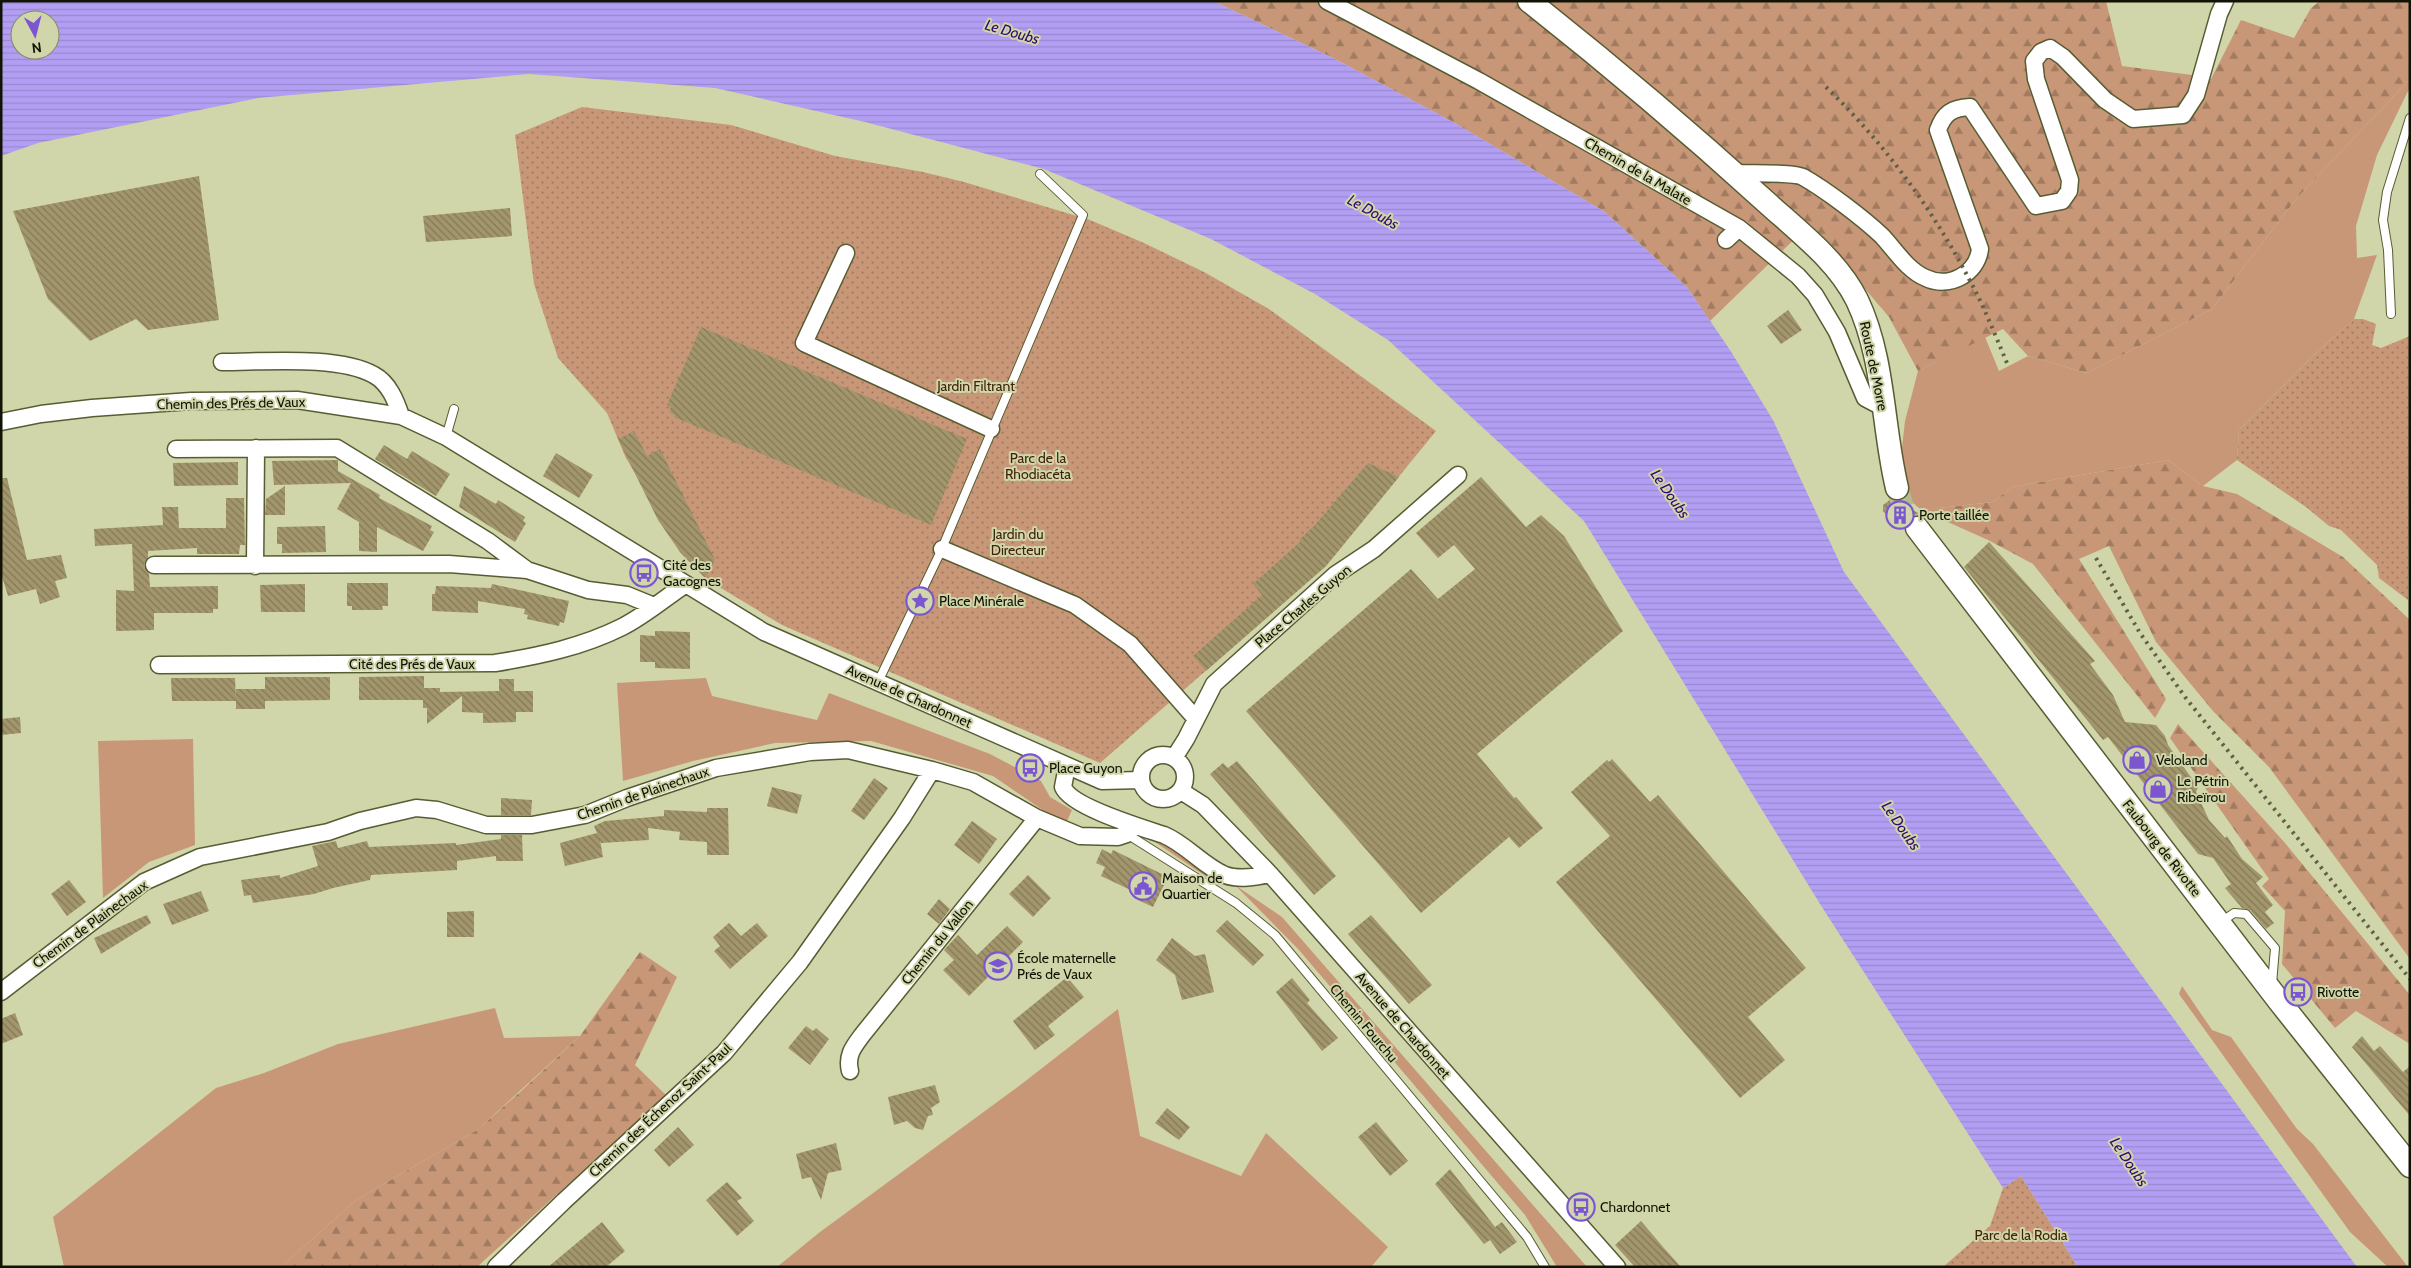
<svg xmlns="http://www.w3.org/2000/svg" width="2411" height="1268" font-family="Cabin,sans-serif">
<defs>
<pattern id="forest-firs" width="22" height="20" patternUnits="userSpaceOnUse" patternTransform="scale(1.25)"><rect width="22" height="20" fill="#c89778"/><path d="M5 1l3.5 6h-7zM16 11l3.5 6h-7z" fill="#a17a60"/></pattern>
<pattern id="park-dots" width="8" height="8" patternUnits="userSpaceOnUse" patternTransform="scale(1.25)"><rect width="8" height="8" fill="#c89778"/><path d="M2 2h.1M6 6h.1" fill="none" stroke="#a17a60" stroke-width="1.8" stroke-linecap="round"/></pattern>
<pattern id="water-rules" width="6" height="5" patternUnits="userSpaceOnUse" patternTransform="scale(1.25)"><rect width="6" height="5" fill="#b29ff3"/><path d="M0 2.5h6" fill="none" stroke="#9888cf"/></pattern>
<pattern id="building-back-hatch" width="6" height="6" patternUnits="userSpaceOnUse" patternTransform="scale(1.25)"><rect width="6" height="6" fill="#a3966c"/><path d="M-1 5l2 2M0 0l6 6M5-1l2 2" fill="none" stroke="#837957"/></pattern>
</defs>
<rect width="100%" height="100%" fill="#d0d6a9"/>
<path fill="#c89778" d="M 2410,79 L 2410,87 L 2377,155 L 2356,226 L 2357,258 L 2377,255 L 2354,319 L 2319,350 L 2239,430 L 2237,460 L 2203,486 L 2168,460 L 2012,487 L 1993,502 L 1921,510 L 1910,500 L 1901,456 L 1905,421 L 1918,371 L 1985,337 L 1999,371 L 2028,356 L 2087,373 L 2212,309 L 2297,198 Z
M 706,678 L 712,696 L 817,720 L 829,693 L 990,754 L 1041,781 L 1050,797 L 1072,810 L 1067,821 L 1047,813 L 993,776 L 871,741 L 775,743 L 693,761 L 623,781 L 617,683 Z
M 193,739 L 195,845 L 149,862 L 103,898 L 98,741 Z
M 1162,840 L 1221,877 L 1217,884 L 1155,842 Z
M 1235,885 L 1282,917 L 1587,1267 L 1557,1267 L 1525,1215 L 1299,950 Z
M 2182,986 L 2212,1030 L 2231,1037 L 2297,1129 L 2313,1144 L 2408,1267 L 2388,1267 L 2350,1232 L 2179,994 Z
M 495,1008 L 504,1038 L 580,1036 L 477,1130 L 356,1200 L 281,1267 L 64,1267 L 53,1217 L 216,1088 L 264,1073 L 338,1044 Z
M 1118,1009 L 1140,1136 L 1241,1176 L 1266,1133 L 1388,1247 L 1371,1267 L 777,1267 L 820,1232 L 1019,1086 Z"/>
<path fill="url(#forest-firs)" d="M 1213,1 L 2106,1 L 2122,66 L 2200,76 L 2211,79 L 2241,20 L 2294,38 L 2311,8 L 2320,1 L 2410,1 L 2410,79 L 2297,198 L 2212,309 L 2087,373 L 2028,356 L 2003,329 L 1918,371 L 1889,317 L 1810,224 L 1710,321 L 1687,287 L 1605,212 L 1453,122 L 1335,59 Z
M 2168,460 L 2203,486 L 2237,494 L 2343,557 L 2410,620 L 2410,959 L 2269,767 L 2213,711 L 2156,642 L 2109,546 L 2079,559 L 2166,699 L 2155,718 L 2033,564 L 1988,540 L 1921,510 L 1993,502 L 2012,487 Z
M 2178,724 L 2285,843 L 2410,995 L 2410,1044 L 2356,1011 L 2335,1028 L 2282,964 L 2285,911 L 2262,886 L 2269,879 L 2170,738 Z
M 640,952 L 677,977 L 635,1065 L 666,1095 L 477,1267 L 281,1267 L 356,1200 L 477,1130 L 520,1092 L 580,1036 Z"/>
<path fill="url(#park-dots)" d="M 582,107 L 731,125 L 835,156 L 923,172 L 964,182 L 1090,220 L 1144,243 L 1204,272 L 1269,309 L 1436,431 L 1326,566 L 1100,763 L 782,625 L 711,582 L 680,552 L 625,456 L 607,413 L 558,358 L 534,284 L 515,135 Z
M 2354,319 L 2363,319 L 2376,324 L 2372,345 L 2381,348 L 2410,336 L 2408,600 L 2379,578 L 2377,565 L 2341,530 L 2329,526 L 2306,507 L 2237,460 L 2239,430 L 2319,350 Z
M 2021,1176 L 2078,1267 L 1943,1267 L 1990,1226 L 2003,1188 Z"/>
<path fill="url(#water-rules)" fill-rule="evenodd" d="M 1,1 L 1213,1 L 1335,59 L 1453,122 L 1605,212 L 1687,287 L 1730,350 L 1773,420 L 1844,572 L 2357,1267 L 2078,1267 L 2021,1176 L 2003,1188 L 1820,904 L 1584,521 L 1388,340 L 1315,294 L 1211,239 L 1044,169 L 865,122 L 715,88 L 529,74 L 258,98 L 38,143 L 1,156 ZM 20,20 L 50,20 L 50,50 L 20,50 Z"/>
<path fill="url(#building-back-hatch)" d="M 199,176 L 219,320 L 148,330 L 136,319 L 90,341 L 48,299 L 13,211 Z
M 510,208 L 512,236 L 426,242 L 423,216 Z
M 1788,310 L 1802,330 L 1781,344 L 1767,326 Z
M 701,327 L 967,439 L 931,525 L 674,417 L 675,415 L 669,412 L 671,407 L 667,405 Z
M 634,431 L 647,456 L 660,449 L 715,560 L 705,578 L 680,552 L 658,520 L 618,439 Z
M 384,445 L 407,459 L 412,451 L 450,474 L 436,496 L 375,459 Z
M 556,453 L 593,475 L 579,498 L 543,476 Z
M 338,460 L 338,471 L 380,495 L 379,498 L 432,526 L 430,530 L 434,532 L 423,551 L 377,527 L 377,552 L 359,551 L 359,522 L 337,509 L 351,483 L 274,485 L 272,461 Z
M 238,462 L 238,485 L 174,486 L 173,463 Z
M 1368,463 L 1399,477 L 1326,566 L 1206,671 L 1193,656 L 1262,595 L 1253,584 L 1301,541 L 1299,540 L 1314,526 Z
M 1481,477 L 1526,527 L 1541,515 L 1564,536 L 1623,631 L 1477,754 L 1514,798 L 1516,797 L 1543,828 L 1519,848 L 1509,837 L 1421,913 L 1246,711 L 1411,569 L 1438,599 L 1475,569 L 1454,545 L 1438,558 L 1416,533 Z
M 1,478 L 7,478 L 27,560 L 61,555 L 67,578 L 55,581 L 60,597 L 40,604 L 36,589 L 8,596 L 1,573 Z
M 285,486 L 285,515 L 265,515 L 266,499 Z
M 464,486 L 496,504 L 498,500 L 525,517 L 523,521 L 526,523 L 515,542 L 459,507 Z
M 226,498 L 244,498 L 245,545 L 240,545 L 239,554 L 197,554 L 197,548 L 148,551 L 148,557 L 144,565 L 149,574 L 150,587 L 218,586 L 218,609 L 213,609 L 213,613 L 154,613 L 154,630 L 116,631 L 116,590 L 134,591 L 132,544 L 95,546 L 94,529 L 163,525 L 162,507 L 178,507 L 179,528 L 226,528 Z
M 1891,499 L 1896,501 L 1920,514 L 1888,516 L 1883,511 L 1883,505 Z
M 325,526 L 326,552 L 282,553 L 282,544 L 277,544 L 277,527 Z
M 1989,542 L 2095,661 L 2090,664 L 2113,695 L 2125,722 L 2156,725 L 2165,736 L 2168,745 L 2198,787 L 2196,792 L 2209,820 L 2225,838 L 2227,836 L 2242,859 L 2263,877 L 2256,883 L 2273,905 L 2265,912 L 2274,923 L 2266,929 L 2250,910 L 2242,908 L 2225,888 L 2231,884 L 2213,858 L 2198,854 L 2108,737 L 2103,740 L 1964,567 Z
M 347,583 L 388,583 L 388,606 L 382,606 L 383,610 L 352,610 L 352,606 L 347,606 Z
M 305,584 L 305,612 L 261,612 L 260,585 Z
M 492,584 L 569,601 L 564,623 L 560,622 L 559,626 L 527,619 L 528,615 L 524,614 L 525,609 L 478,601 L 478,613 L 432,611 L 432,594 L 435,594 L 436,586 L 491,588 Z
M 655,631 L 690,632 L 690,669 L 655,668 L 655,662 L 640,662 L 640,635 L 655,636 Z
M 424,676 L 424,688 L 440,688 L 440,692 L 499,691 L 499,679 L 514,679 L 514,691 L 533,691 L 533,712 L 516,712 L 516,722 L 483,723 L 483,713 L 462,712 L 462,696 L 427,724 L 427,708 L 423,708 L 423,700 L 359,700 L 359,677 Z
M 265,677 L 330,677 L 330,700 L 265,701 L 265,709 L 236,709 L 236,701 L 172,701 L 171,678 L 235,678 L 236,698 L 236,689 L 265,689 Z
M 20,717 L 21,733 L 1,735 L 1,719 Z
M 1612,759 L 1650,802 L 1658,795 L 1806,968 L 1748,1017 L 1785,1060 L 1740,1098 L 1556,882 L 1610,836 L 1571,792 L 1607,760 L 1609,762 Z
M 1237,761 L 1336,876 L 1314,895 L 1210,774 L 1223,763 L 1228,768 Z
M 874,778 L 888,788 L 864,820 L 851,811 Z
M 772,787 L 802,795 L 797,814 L 767,806 Z
M 501,798 L 532,800 L 531,815 L 501,815 Z
M 707,808 L 728,808 L 729,855 L 707,855 L 707,842 L 679,840 L 680,832 L 648,828 L 649,840 L 601,843 L 600,840 L 603,857 L 565,866 L 560,843 L 597,833 L 594,826 L 605,821 L 664,816 L 664,810 L 707,812 Z
M 972,821 L 997,839 L 979,864 L 954,845 Z
M 501,835 L 522,835 L 523,861 L 496,861 L 496,856 L 457,861 L 457,870 L 371,875 L 370,880 L 333,888 L 314,894 L 253,903 L 251,895 L 244,896 L 241,880 L 280,875 L 280,878 L 318,866 L 312,846 L 336,841 L 338,848 L 367,841 L 369,847 L 456,843 L 456,845 L 501,839 Z
M 1102,849 L 1111,854 L 1113,850 L 1168,877 L 1153,907 L 1138,900 L 1141,895 L 1101,876 L 1105,867 L 1096,863 Z
M 1028,875 L 1051,898 L 1033,917 L 1009,894 Z
M 69,880 L 86,902 L 67,916 L 51,894 Z
M 201,891 L 209,911 L 172,925 L 163,904 Z
M 939,899 L 950,909 L 939,924 L 927,914 Z
M 474,911 L 474,937 L 447,937 L 447,912 Z
M 147,915 L 151,923 L 101,954 L 94,938 Z
M 1371,915 L 1432,985 L 1409,1004 L 1348,934 Z
M 1227,920 L 1264,955 L 1253,966 L 1216,931 Z
M 729,923 L 741,936 L 757,923 L 768,936 L 730,969 L 714,951 L 720,946 L 713,937 Z
M 1007,926 L 1023,942 L 969,996 L 943,970 L 954,960 L 944,950 L 958,935 L 977,955 Z
M 1172,938 L 1195,956 L 1205,954 L 1214,992 L 1182,1000 L 1175,975 L 1156,960 Z
M 1067,977 L 1084,997 L 1048,1026 L 1055,1035 L 1035,1050 L 1013,1021 Z
M 1292,978 L 1310,1000 L 1307,1003 L 1338,1038 L 1322,1051 L 1276,992 Z
M 15,1013 L 23,1035 L 1,1044 L 1,1019 Z
M 806,1026 L 813,1031 L 816,1028 L 829,1039 L 810,1065 L 788,1048 Z
M 2362,1036 L 2374,1051 L 2380,1046 L 2403,1072 L 2410,1066 L 2410,1116 L 2352,1047 Z
M 935,1085 L 940,1102 L 931,1108 L 933,1115 L 928,1116 L 923,1130 L 915,1128 L 907,1121 L 894,1125 L 888,1097 Z
M 1167,1108 L 1190,1127 L 1179,1140 L 1155,1123 Z
M 1376,1122 L 1408,1161 L 1390,1176 L 1358,1137 Z
M 678,1127 L 694,1145 L 669,1167 L 654,1150 Z
M 836,1143 L 842,1170 L 828,1173 L 821,1200 L 811,1177 L 802,1179 L 796,1154 Z
M 1450,1169 L 1495,1227 L 1502,1222 L 1517,1242 L 1500,1254 L 1490,1240 L 1484,1244 L 1435,1184 Z
M 727,1182 L 742,1198 L 737,1201 L 754,1221 L 737,1236 L 706,1200 Z
M 1641,1221 L 1663,1247 L 1681,1267 L 1635,1267 L 1615,1245 Z
M 602,1222 L 625,1251 L 606,1267 L 548,1267 Z"/>
<g fill="none" stroke-linecap="round" stroke-linejoin="round">
<path stroke="#b3b990" stroke-width="22" stroke-dasharray="22 11" stroke-linecap="butt" d="M 1897,488 L 1903,507 L 1917,528"/>
<g stroke="#585c33" stroke-width="10">
<path id="lane" d="M 2391,314 L 2388,250 L 2383,220 L 2387,192 L 2410,118
M 446,437 L 454,409
M 878,682 L 940,553 L 1083,215 L 1040,174
M 1127,834 L 1236,903 L 1275,935 L 1527,1237 L 1545,1267
M 2221,922 L 2234,913 L 2246,914 L 2275,948 L 2272,984"/>
</g>
<g stroke="#585c33" stroke-width="19">
<path id="street" d="M 1327,1 L 1479,81 L 1739,228 L 1798,276 L 1815,295 L 1837,332 L 1865,398 L 1884,408
M 1735,173 C 1748,174 1794,172 1803,177 C 1826,190 1863,218 1882,236 C 1895,250 1908,271 1926,278 C 1949,289 1977,274 1980,249 L 1938,130 C 1944,113 1952,108 1970,107 L 2036,206 L 2062,201 L 2069,191 L 2070,180 L 2036,79 L 2034,61 L 2041,52 L 2050,48 L 2063,57 L 2105,100 L 2133,119 L 2183,115 L 2196,95 L 2219,14 L 2225,1
M 1726,240 L 1739,228
M 846,253 L 804,343 L 991,429
M 222,362 C 264,362 339,355 374,375 C 389,383 396,401 401,416
M 1,422 L 41,414 L 92,408 L 191,401 L 297,400 L 401,416 L 446,437 L 764,632 L 1102,781 L 1141,780
M 176,449 L 337,448 L 488,541 L 527,570
M 942,549 L 1075,605 L 1130,644 L 1196,719
M 154,565 L 449,564 L 527,570 L 588,590 L 627,595 L 654,606
M 255,566 L 256,448
M 159,665 L 495,663 C 539,656 582,647 622,627 C 644,616 665,598 686,584
M1141 777a22 22 0 1 1 44 0a22 22 0 1 1-44 0Z
M 1174,758 L 1186,739 L 1214,684 L 1335,575 L 1374,549 L 1458,475
M 1067,766 L 1063,787 C 1071,807 1143,828 1164,835 C 1186,844 1203,866 1225,875 C 1239,880 1256,877 1270,874
M 1181,791 L 1203,805 L 1270,874 L 1617,1267
M 1,992 L 144,882 L 200,857 L 328,832 L 360,821 L 416,808 L 437,810 L 486,825 L 532,825 L 585,815 L 627,798 L 716,768 L 810,752 L 848,750 L 932,770 L 973,782 L 1037,818 L 1080,836 L 1118,837 L 1127,834 L 1130,825
M 850,1071 C 846,1055 854,1046 863,1034 L 1037,818
M 496,1267 L 564,1201 L 724,1053 L 800,962 L 902,818 L 932,770"/>
</g>
<g stroke="#585c33" stroke-width="25">
<path id="secondary" d="M 1529,1 C 1610,65 1689,132 1765,201 C 1798,231 1837,260 1857,300 C 1885,359 1882,426 1897,488
M 1917,528 L 2279,1001 L 2410,1166"/>
</g>
<use href="#lane" stroke="#fff" stroke-width="8"/>
<use href="#street" stroke="#fff" stroke-width="16"/>
<use href="#secondary" stroke="#fff" stroke-width="22"/>
<path stroke="#5e6146" stroke-width="4" stroke-dasharray="2.5 5" stroke-linecap="butt" d="M 1826,87 C 1883,142 1932,208 1969,279 C 1984,306 1995,335 2007,363
M 2096,558 L 2140,633 L 2185,697 L 2410,979"/>
</g>
<defs>
<g id="building-ring" transform="scale(1.4375)"><circle r="9.5" fill="#d0d6a9" stroke="#7b56d0" stroke-width="1.5"/><path d="M-4-6H4V6H1V3H-1V6H-4ZM-2.5-4.3h1.7v1.8h-1.7ZM.8-4.3h1.7v1.8H.8ZM-2.5-1h1.7V.8h-1.7ZM.8-1h1.7V.8H.8Z" fill="#7b56d0"/></g>
<g id="bus-ring" transform="scale(1.4375)"><circle r="9.5" fill="#d0d6a9" stroke="#7b56d0" stroke-width="1.5"/><path d="M-5-6H5V4H4V6H2V4H-2V6H-4V4H-5ZM-3.5-4V0h7V-4ZM-3.5 1.2v1.5H-2V1.2ZM2 1.2v1.5H3.5V1.2Z" fill="#7b56d0"/></g>
<g id="sight-ring" transform="scale(1.4375)"><circle r="9.5" fill="#d0d6a9" stroke="#7b56d0" stroke-width="1.5"/><path d="M0-6L1.8-2.2L6-1.7L2.9 1.2L3.7 5.4L0 3.3L-3.7 5.4L-2.9 1.2L-6-1.7L-1.8-2.2Z" fill="#7b56d0"/></g>
<g id="shop-ring" transform="scale(1.4375)"><circle r="9.5" fill="#d0d6a9" stroke="#7b56d0" stroke-width="1.5"/><path d="M-5-2.5h2.3a2.7 3.5 0 0 1 5.4 0H5L5.5 6h-11ZM-1.5-2.5h3a1.5 2.3 0 0 0-3 0Z" fill="#7b56d0"/></g>
<g id="civic-ring" transform="scale(1.4375)"><circle r="9.5" fill="#d0d6a9" stroke="#7b56d0" stroke-width="1.5"/><path d="M-.6-6.5H3V-4.5H.6V-3L4-1V1h2V6H-6V1h2V-1L-.6-3ZM-1.2 2.5V6h2.4V2.5Z" fill="#7b56d0"/></g>
<g id="school-ring" transform="scale(1.4375)"><circle r="9.5" fill="#d0d6a9" stroke="#7b56d0" stroke-width="1.5"/><path d="M0-5L7-2L0 1L-7-2ZM-4 1L0 2.5L4 1V4Q0 6-4 4Z" fill="#7b56d0"/></g>
</defs>
<g fill-rule="evenodd">
<use href="#building-ring" x="1900" y="515"/>
<use href="#bus-ring" x="644" y="573"/>
<use href="#sight-ring" x="920" y="601"/>
<use href="#shop-ring" x="2137" y="760"/>
<use href="#bus-ring" x="1030" y="768"/>
<use href="#shop-ring" x="2158" y="789"/>
<use href="#civic-ring" x="1143" y="886"/>
<use href="#school-ring" x="998" y="966"/>
<use href="#bus-ring" x="2298" y="992"/>
<use href="#bus-ring" x="1581" y="1207"/>
</g>
<g text-anchor="middle" dominant-baseline="central" stroke-width="4" stroke-linejoin="round" paint-order="stroke">
<g font-size="14" fill="#111304" stroke="#d0d6a9">
<text transform="translate(1638 171) rotate(30)">Chemin de la Malate</text>
<text transform="translate(1874 366) rotate(78)">Route de Morre</text>
<text transform="translate(231 403) rotate(-1)">Chemin des Prés de Vaux</text>
<text transform="translate(1303 606) rotate(-40)">Place Charles Guyon</text>
<text x="412" y="664">Cité des Prés de Vaux</text>
<text transform="translate(909 696) rotate(24)">Avenue de Chardonnet</text>
<text transform="translate(643 793) rotate(-19)">Chemin de Plainechaux</text>
<text transform="translate(2162 848) rotate(52)">Faubourg de Rivotte</text>
<text transform="translate(90 924) rotate(-36)">Chemin de Plainechaux</text>
<text transform="translate(937 942) rotate(-51)">Chemin du Vallon</text>
<text transform="translate(1364 1023) rotate(50)">Chemin Fourchu</text>
<text transform="translate(1403 1025) rotate(49)">Avenue de Chardonnet</text>
<text transform="translate(660 1110) rotate(-43)">Chemin des Échenoz Saint-Paul</text>
</g>
<g font-size="14" fill="#412109" stroke="#d0d6a9">
<text x="976" y="386">Jardin Filtrant</text>
<text x="1038" y="458">Parc de la<tspan x="1038" dy="16">Rhodiacéta</tspan></text>
<text x="1018" y="534">Jardin du<tspan x="1018" dy="16">Directeur</tspan></text>
<text x="2021" y="1235">Parc de la Rodia</text>
</g>
<g font-size="14" fill="#111304" stroke="#d0d6a9" text-anchor="start">
<text x="1919" y="515">Porte taillée</text>
<text x="663" y="565">Cité des<tspan x="663" dy="16">Gacognes</tspan></text>
<text x="939" y="601">Place Minérale</text>
<text x="2156" y="760">Veloland</text>
<text x="1049" y="768">Place Guyon</text>
<text x="2177" y="781">Le Pétrin<tspan x="2177" dy="16">Ribeïrou</tspan></text>
<text x="1162" y="878">Maison de<tspan x="1162" dy="16">Quartier</tspan></text>
<text x="1017" y="958">École maternelle<tspan x="1017" dy="16">Prés de Vaux</tspan></text>
<text x="2317" y="992">Rivotte</text>
<text x="1600" y="1207">Chardonnet</text>
</g>
<g font-size="15" font-style="italic" fill="#34096e" stroke="#d0d6a9">
<text transform="translate(1012 32) rotate(16)">Le Doubs</text>
<text transform="translate(1373 212) rotate(29)">Le Doubs</text>
<text transform="translate(1670 494) rotate(55)">Le Doubs</text>
<text transform="translate(1901 826) rotate(55)">Le Doubs</text>
<text transform="translate(2129 1162) rotate(56)">Le Doubs</text>
</g>
</g>
<rect width="2411" height="1268" fill="none" stroke="#111304" stroke-width="5"/>
<g transform="translate(35 35) rotate(173)"><circle r="24" fill="#d0d6a9" stroke="#848867"/>
<path d="M0-4L9 19L0 12L-9 19Z" fill="#7b56d0"/>
<text y="-8" font-size="14" font-weight="bold" text-anchor="middle" fill="#111304">N</text>
</g>
</svg>
